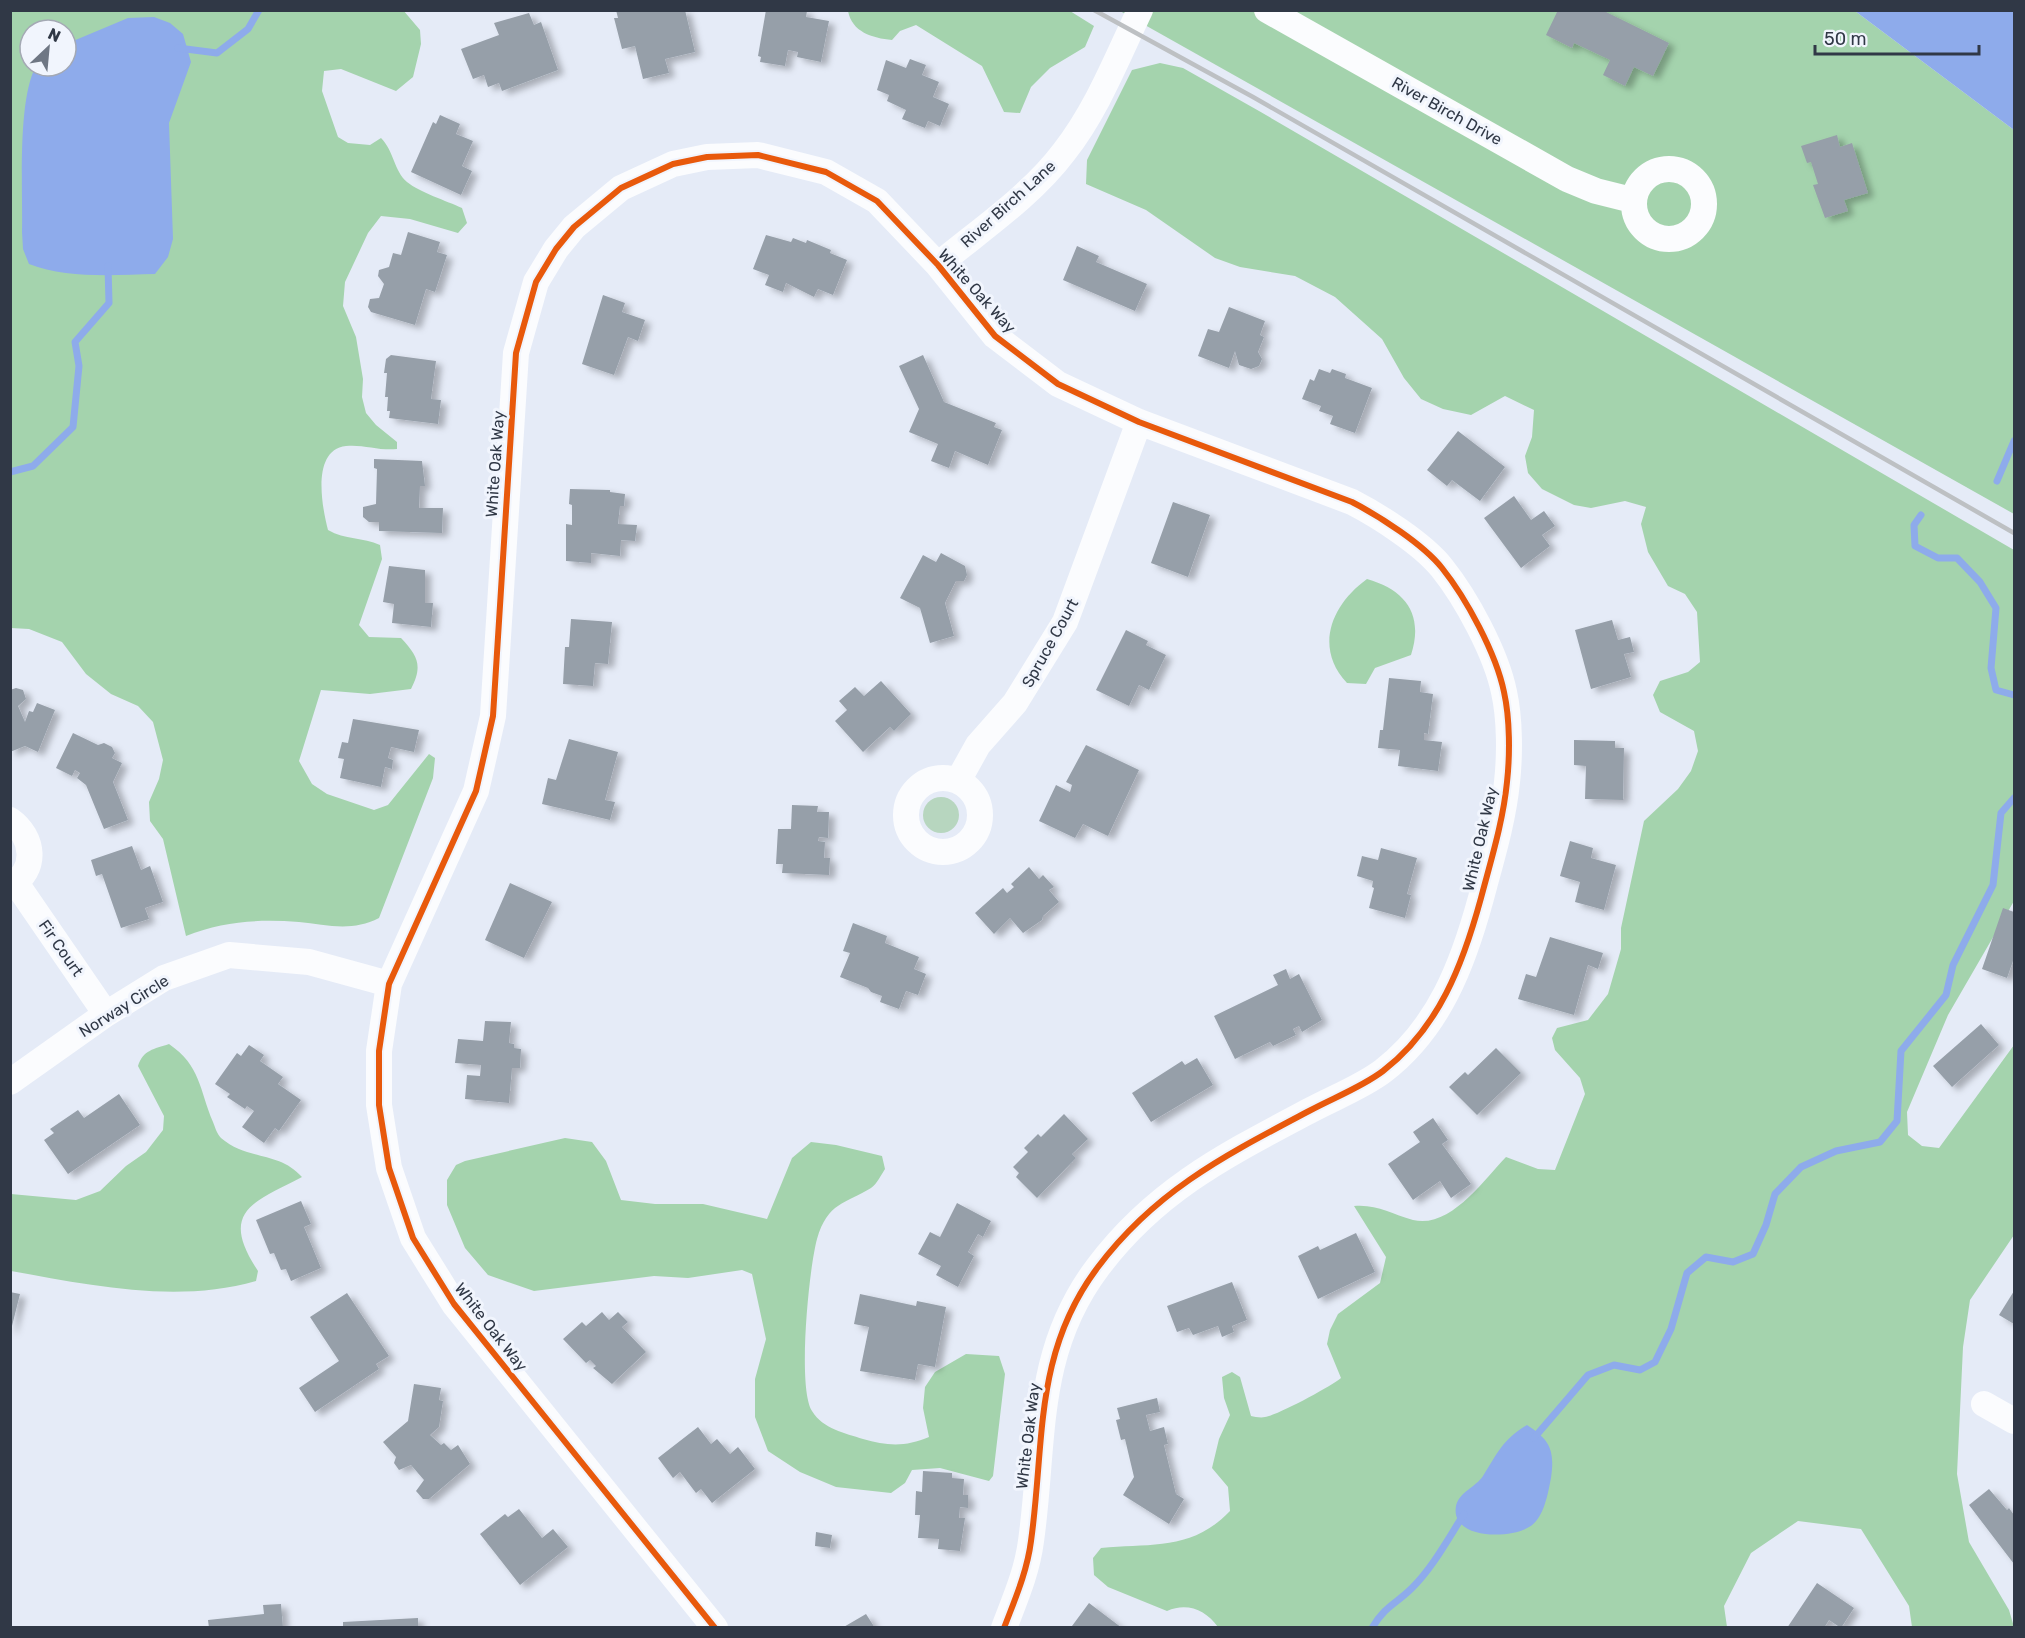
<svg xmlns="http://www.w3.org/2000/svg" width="2025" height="1638" font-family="Rubik,sans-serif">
<defs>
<filter id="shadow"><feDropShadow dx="6" dy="4" stdDeviation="3" flood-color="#0004"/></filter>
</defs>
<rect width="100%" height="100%" fill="#e5ebf7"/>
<path fill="#b7d6bf" d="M923 815a18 18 0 1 1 36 0a18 18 0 1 1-36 0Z"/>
<path fill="#a4d3ad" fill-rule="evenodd" d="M 403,10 L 420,30 L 421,44 L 413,77 L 396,91 L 341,69 L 324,71 L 322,91 L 338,137 L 348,143 L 370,145 L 381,138 C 394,151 394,171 407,182 C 419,192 447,201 462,208 L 467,223 L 458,233 L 410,219 L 381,216 L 368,233 L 345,282 L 343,306 L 356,337 L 363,379 L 362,397 L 366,413 L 376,425 L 397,442 L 397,449 C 380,451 362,444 346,446 C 311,450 322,507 328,530 C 345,540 363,537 380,545 L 382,559 L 359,625 L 369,637 L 401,638 C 418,656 423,666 411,689 L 370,694 L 321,690 L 299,761 L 312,784 L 327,794 L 374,810 L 388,805 L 429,754 L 435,758 L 433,778 L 379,918 C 352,932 327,925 299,922 C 259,919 223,921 186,936 L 163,839 L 150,821 L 149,802 L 159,779 L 163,760 L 153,722 L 138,706 L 111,694 L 86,674 L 62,642 L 29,629 L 11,628 L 10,11 ZM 30,30 L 66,30 L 66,66 L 30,66 Z
M 848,11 L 1070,11 L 1094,26 L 1085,47 L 1050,68 L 1031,87 L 1020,113 L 1004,112 L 982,66 L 916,25 L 900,31 L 892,40 C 872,38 852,32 848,11 Z
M 1120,11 L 1855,11 L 2014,130 L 2014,514 Z
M 1160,63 L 1183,68 L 1259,111 L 2014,550 L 2014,901 L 1948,1015 L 1907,1112 L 1908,1135 L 1922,1146 L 1939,1148 L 2014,1045 L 2014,1235 L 1970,1300 L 1963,1347 L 1957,1474 L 1969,1542 L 2009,1610 L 2014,1627 L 1912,1627 L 1909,1606 L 1861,1529 L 1798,1521 L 1751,1553 L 1724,1606 L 1727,1627 L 1218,1627 C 1206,1610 1187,1602 1167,1611 L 1108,1587 L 1094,1575 L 1093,1558 L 1101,1548 C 1152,1543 1192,1551 1230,1511 L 1228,1487 L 1212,1468 L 1219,1439 L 1230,1415 L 1224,1398 L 1222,1377 L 1232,1372 L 1240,1377 L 1251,1416 C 1255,1417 1261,1418 1265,1417 C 1278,1415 1330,1387 1341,1378 L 1327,1344 L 1330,1330 L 1338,1314 L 1380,1283 L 1386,1257 L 1354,1206 C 1377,1204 1391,1214 1413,1220 C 1450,1229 1483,1181 1506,1157 L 1538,1169 L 1555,1170 L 1585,1094 L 1580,1078 L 1555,1050 L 1552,1038 L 1557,1028 L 1588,1020 L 1608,994 L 1621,949 L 1621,928 L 1644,821 L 1678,789 L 1691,771 L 1698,751 L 1694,731 L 1660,712 L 1653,695 L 1660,681 L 1688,672 L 1700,662 L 1697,612 L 1685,594 L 1668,586 L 1648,552 L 1641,524 L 1646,507 L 1625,501 L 1591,508 L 1574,505 L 1542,489 L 1528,473 L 1525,456 L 1532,437 L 1534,410 L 1505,396 L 1471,415 L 1443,409 L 1421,399 L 1404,378 L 1382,339 L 1335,297 L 1295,276 L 1240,267 L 1215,258 L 1146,210 L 1086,184 L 1087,160 L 1132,70 Z
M 1367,579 C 1406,590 1424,615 1411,655 L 1375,668 L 1366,684 L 1347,683 C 1314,648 1331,605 1367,579 Z
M 169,1044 C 201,1066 199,1089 213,1122 C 215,1127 217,1134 221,1138 C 248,1161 279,1151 302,1177 C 254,1202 218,1211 258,1271 L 256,1281 C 176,1304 90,1285 11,1271 L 11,1194 L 76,1200 L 100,1191 L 126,1166 L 146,1152 L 163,1130 L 164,1116 L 138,1066 C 143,1050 154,1049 169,1044 Z
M 565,1138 L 592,1142 L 606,1161 L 621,1200 L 655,1204 L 703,1204 L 767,1219 L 792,1158 L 811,1142 L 836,1145 L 882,1156 L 885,1169 C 881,1175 877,1184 871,1188 C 845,1204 828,1202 817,1239 C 809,1268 797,1387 812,1411 C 823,1429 845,1433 863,1439 C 887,1446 906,1447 929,1437 L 923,1408 L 925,1387 L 935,1372 L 966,1354 L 999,1356 L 1005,1374 L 993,1476 L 989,1481 L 940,1468 L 912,1470 L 905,1483 L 891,1493 L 836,1487 L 800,1472 L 768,1451 L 755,1417 L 755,1379 L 766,1339 L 752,1274 L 742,1270 L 688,1278 L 654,1276 L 534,1291 L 488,1275 L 465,1248 L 447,1205 L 447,1180 L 456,1165 L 465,1161 Z"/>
<path fill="#8eabeb" d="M 1855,11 L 2014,11 L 2014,130 Z
M 154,17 L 170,23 L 183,34 L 191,62 L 169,123 L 173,239 L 168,257 L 155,274 C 115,275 66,279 29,264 L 23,249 L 22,232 C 23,190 17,101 36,66 L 66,66 L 66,44 L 128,18 Z
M 1527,1425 C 1550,1440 1555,1450 1551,1478 C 1548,1493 1544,1519 1529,1527 C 1511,1539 1450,1540 1456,1506 C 1459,1492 1476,1487 1483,1476 C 1498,1453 1502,1440 1527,1425 Z"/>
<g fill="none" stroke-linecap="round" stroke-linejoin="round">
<path stroke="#8eabeb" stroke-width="7" d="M 178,48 L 217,53 L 248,29 L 259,10
M 10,472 L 33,466 L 73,427 L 79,366 L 75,342 L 109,303 L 108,266
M 1997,481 L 2014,441
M 1921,515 L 1914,525 L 1915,546 L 1938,558 L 1957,558 L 1980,582 L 1996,608 L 1991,668 L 1996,690 L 2014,695
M 1534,1438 L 1588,1375 L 1614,1365 L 1640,1370 L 1655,1362 L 1671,1329 L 1687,1273 L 1706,1257 L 1733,1262 L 1753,1254 L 1766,1225 L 1775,1194 L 1801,1167 L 1836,1151 L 1880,1142 L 1897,1121 L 1901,1051 L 1946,995 L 1953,965 L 1993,885 L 2001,813 L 2014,798
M 1372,1628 C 1385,1606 1396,1604 1412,1588 C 1433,1567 1448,1539 1464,1514"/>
</g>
<path fill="#969fa9" filter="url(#shadow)" d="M 616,10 L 685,10 L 695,52 L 665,59 L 669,73 L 643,79 L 635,46 L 622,49 L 614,18 L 618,18 Z
M 766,10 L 803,10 L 807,11 L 806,17 L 829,21 L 821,62 L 797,57 L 798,52 L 788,50 L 785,66 L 760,62 L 761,57 L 758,56 Z
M 1558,10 L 1602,10 L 1669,43 L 1653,76 L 1634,67 L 1625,86 L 1603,75 L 1610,60 L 1574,43 L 1572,48 L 1546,35 Z
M 529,13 L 534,25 L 541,22 L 558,70 L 502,91 L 499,83 L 488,87 L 484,75 L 473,79 L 461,49 L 499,35 L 494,23 Z
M 910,59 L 926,65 L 922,75 L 939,82 L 933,97 L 949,104 L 940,126 L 928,121 L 925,128 L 902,119 L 906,110 L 887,101 L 889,95 L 877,90 L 886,60 L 906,68 Z
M 440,115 L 460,124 L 456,134 L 473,141 L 462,166 L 472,171 L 461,195 L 411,172 L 433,122 L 436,124 Z
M 1837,135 L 1840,147 L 1852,143 L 1868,193 L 1844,200 L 1848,211 L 1825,218 L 1813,185 L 1818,184 L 1811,162 L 1807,163 L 1801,146 Z
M 408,232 L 440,242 L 437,252 L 447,255 L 435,292 L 426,289 L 415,325 L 371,312 L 368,307 L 370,299 L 379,298 L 384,284 L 378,276 L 379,270 L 389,267 L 393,253 L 401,255 Z
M 766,235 L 791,242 L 793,238 L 806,243 L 807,240 L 831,250 L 830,253 L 847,260 L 833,295 L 818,289 L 814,297 L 786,283 L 783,292 L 765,285 L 769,275 L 753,269 Z
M 1077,246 L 1099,256 L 1096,262 L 1147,284 L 1135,311 L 1063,280 Z
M 603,295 L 625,303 L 622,312 L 645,320 L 638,341 L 628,337 L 614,375 L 582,364 Z
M 1229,307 L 1265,321 L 1260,335 L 1264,337 L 1258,352 L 1262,359 L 1259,366 L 1251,369 L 1239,365 L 1235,351 L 1229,368 L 1198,356 L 1208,329 L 1219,332 Z
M 391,355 L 436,361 L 431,399 L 441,400 L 438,424 L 389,418 L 390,411 L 387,411 L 388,397 L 385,397 L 387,373 L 384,373 L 386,359 Z
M 923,355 L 944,402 L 996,423 L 994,427 L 1002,430 L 988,465 L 955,451 L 949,468 L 931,461 L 938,444 L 909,432 L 919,409 L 899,366 Z
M 1319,369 L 1330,373 L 1332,369 L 1346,374 L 1345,378 L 1372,388 L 1355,433 L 1330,424 L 1333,416 L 1319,411 L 1321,406 L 1302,399 L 1310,379 L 1314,381 Z
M 1458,431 L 1505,467 L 1480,501 L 1452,480 L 1447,486 L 1427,470 Z
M 374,459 L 422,461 L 425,486 L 420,486 L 419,508 L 443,508 L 442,533 L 379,531 L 379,522 L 369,522 L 363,517 L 363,507 L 376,504 L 377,469 L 374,468 Z
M 570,489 L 610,490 L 610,492 L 625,494 L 624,506 L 620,506 L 618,524 L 637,525 L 635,541 L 621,540 L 620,556 L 591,553 L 591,563 L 566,561 L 566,524 L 572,525 L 572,505 L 569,504 Z
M 1514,496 L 1531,520 L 1544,511 L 1555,526 L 1542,535 L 1550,546 L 1521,568 L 1484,518 Z
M 1173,502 L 1210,515 L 1188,577 L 1151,563 Z
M 941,553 L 965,566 L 967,575 L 964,581 L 956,581 L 945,603 L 954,636 L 930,643 L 920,608 L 900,598 L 923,555 L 936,562 Z
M 389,566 L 425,570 L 425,603 L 433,603 L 431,627 L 392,623 L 394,604 L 383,602 Z
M 571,619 L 612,622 L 608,664 L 595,663 L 593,686 L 563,684 L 565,647 L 569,647 Z
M 1612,620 L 1618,640 L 1630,637 L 1634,652 L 1624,654 L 1631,677 L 1591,689 L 1575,630 Z
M 1126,630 L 1148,641 L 1146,645 L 1166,655 L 1149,690 L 1139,685 L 1129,706 L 1096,690 Z
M 1389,678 L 1421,681 L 1420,692 L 1433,694 L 1428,734 L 1424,733 L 1424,740 L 1442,742 L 1438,771 L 1398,766 L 1400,750 L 1378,748 L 1380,730 L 1383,730 Z
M 881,681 L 911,714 L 894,731 L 890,727 L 863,752 L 835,721 L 847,710 L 839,701 L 855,687 L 864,696 Z
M 16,688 L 23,690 L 26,699 L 18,706 L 25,722 L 29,711 L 33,712 L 37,703 L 55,710 L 38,752 L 25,746 L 10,752 L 10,690 Z
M 353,719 L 419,730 L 414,752 L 391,747 L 388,758 L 393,760 L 392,769 L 385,767 L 381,787 L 340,778 L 344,759 L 338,758 L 342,742 L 348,743 Z
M 73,733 L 98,745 L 104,743 L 112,747 L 115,753 L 112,758 L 122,763 L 113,782 L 128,820 L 104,829 L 86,785 L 77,778 L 80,773 L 75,770 L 72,776 L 56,768 Z
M 569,739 L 618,752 L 605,800 L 615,802 L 610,820 L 542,804 L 548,778 L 556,780 Z
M 1574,740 L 1615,741 L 1615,748 L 1624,748 L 1623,800 L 1585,799 L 1586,766 L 1574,765 Z
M 1086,745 L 1139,770 L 1108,836 L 1083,824 L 1075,838 L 1039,821 L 1056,785 L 1070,792 L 1072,785 L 1066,782 Z
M 792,805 L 818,806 L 817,812 L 829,812 L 828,838 L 819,837 L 818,841 L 825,842 L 824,858 L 830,858 L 829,875 L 782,873 L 783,864 L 776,864 L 778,829 L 791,829 Z
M 1570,841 L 1593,848 L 1591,858 L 1616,865 L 1604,910 L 1575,902 L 1580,882 L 1560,876 Z
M 132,846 L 141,870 L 150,866 L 163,902 L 145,908 L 149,919 L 121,928 L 102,874 L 96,876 L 91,860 Z
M 1381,848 L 1417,858 L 1407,894 L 1411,895 L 1405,918 L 1369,908 L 1374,888 L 1372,887 L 1373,881 L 1357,876 L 1362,856 L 1378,860 Z
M 1029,867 L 1039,879 L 1043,875 L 1054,887 L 1049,890 L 1059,902 L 1043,916 L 1042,920 L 1023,933 L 1010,918 L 994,934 L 975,913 L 1003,888 L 1007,893 L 1014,887 L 1011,884 Z
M 510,883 L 552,902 L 524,958 L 485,940 Z
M 2003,908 L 2014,912 L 2014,958 L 2007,978 L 1982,969 Z
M 853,923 L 887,936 L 885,943 L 919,957 L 914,969 L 926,974 L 918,995 L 906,991 L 899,1009 L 880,1002 L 882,996 L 871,992 L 868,988 L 840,977 L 850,953 L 843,951 Z
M 1550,937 L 1603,953 L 1598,969 L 1588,965 L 1574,1015 L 1518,999 L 1526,974 L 1536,977 Z
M 1286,969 L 1290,979 L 1299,974 L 1322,1020 L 1302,1032 L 1299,1026 L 1293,1029 L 1296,1035 L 1273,1046 L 1270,1042 L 1235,1059 L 1214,1016 L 1278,985 L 1273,975 Z
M 485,1021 L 511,1022 L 509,1043 L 514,1044 L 514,1048 L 521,1049 L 520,1068 L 512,1068 L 509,1103 L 465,1099 L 467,1075 L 480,1076 L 481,1065 L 455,1063 L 458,1039 L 483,1041 Z
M 1981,1024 L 1999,1045 L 1952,1087 L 1933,1066 Z
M 249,1045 L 264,1055 L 260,1061 L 283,1077 L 278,1084 L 301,1100 L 279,1131 L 275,1128 L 264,1143 L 242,1127 L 254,1111 L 247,1106 L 245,1109 L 227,1097 L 230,1094 L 215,1084 L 237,1053 L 241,1056 Z
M 1496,1048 L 1521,1073 L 1477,1115 L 1449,1087 L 1465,1072 L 1468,1075 Z
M 1197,1058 L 1213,1085 L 1151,1122 L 1132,1093 L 1182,1061 L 1185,1065 Z
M 119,1094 L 140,1125 L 68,1174 L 44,1140 L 54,1133 L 50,1129 L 78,1110 L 84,1118 Z
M 1064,1114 L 1088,1139 L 1072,1154 L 1076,1158 L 1037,1198 L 1016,1177 L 1019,1173 L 1013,1167 L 1028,1152 L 1024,1148 L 1038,1134 L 1041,1137 Z
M 1433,1118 L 1448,1140 L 1442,1144 L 1471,1184 L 1451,1198 L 1440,1181 L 1413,1200 L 1388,1164 L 1420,1142 L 1413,1132 Z
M 301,1201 L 311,1224 L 304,1227 L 321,1268 L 291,1281 L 286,1269 L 281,1270 L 274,1253 L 270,1254 L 256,1220 Z
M 957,1203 L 991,1221 L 983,1237 L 978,1234 L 968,1252 L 974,1256 L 958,1287 L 936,1275 L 941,1266 L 918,1254 L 930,1232 L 940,1237 Z
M 1356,1233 L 1375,1272 L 1318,1299 L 1298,1256 L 1318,1246 L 1320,1250 Z
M 1232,1282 L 1247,1320 L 1232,1326 L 1234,1332 L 1222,1337 L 1218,1326 L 1193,1335 L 1189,1328 L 1177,1332 L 1167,1306 Z
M 2014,1291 L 2014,1324 L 1999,1315 Z
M 10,1292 L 20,1294 L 11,1330 L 10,1330 Z
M 347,1293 L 389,1356 L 376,1364 L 379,1369 L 315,1412 L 299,1388 L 339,1361 L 310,1317 Z
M 860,1294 L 916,1306 L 917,1301 L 946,1307 L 935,1367 L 918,1364 L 915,1380 L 860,1371 L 869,1327 L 854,1324 Z
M 602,1312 L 609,1320 L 618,1312 L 628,1322 L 622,1327 L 646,1352 L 612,1384 L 593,1368 L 596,1366 L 590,1360 L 586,1363 L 563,1339 L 582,1322 L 586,1326 Z
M 414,1384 L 441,1388 L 439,1400 L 443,1401 L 439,1427 L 430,1435 L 441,1445 L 444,1443 L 451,1450 L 458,1445 L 470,1464 L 429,1499 L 423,1499 L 416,1491 L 424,1480 L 411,1465 L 399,1470 L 394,1463 L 396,1457 L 383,1442 L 408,1421 Z
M 1157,1398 L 1160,1412 L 1146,1415 L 1150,1431 L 1164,1427 L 1168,1444 L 1164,1445 L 1176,1494 L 1184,1499 L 1169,1524 L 1123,1495 L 1134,1477 L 1125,1439 L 1121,1440 L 1116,1420 L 1120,1419 L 1117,1408 Z
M 698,1427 L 711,1444 L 717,1439 L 730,1454 L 738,1447 L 755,1469 L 712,1503 L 701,1489 L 696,1493 L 680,1472 L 673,1478 L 658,1458 Z
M 923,1471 L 952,1473 L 952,1478 L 964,1479 L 963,1495 L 968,1495 L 968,1508 L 960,1507 L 959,1518 L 965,1518 L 960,1551 L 938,1549 L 939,1539 L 918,1538 L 920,1515 L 915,1515 L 916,1491 L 922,1492 Z
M 1989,1489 L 2007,1510 L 2009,1508 L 2014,1515 L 2014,1564 L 1969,1505 Z
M 519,1509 L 542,1538 L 553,1529 L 568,1547 L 520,1585 L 480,1534 L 505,1514 L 508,1517 Z
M 816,1532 L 832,1535 L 830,1548 L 815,1546 Z
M 1817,1583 L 1854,1608 L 1841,1628 L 1829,1620 L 1824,1628 L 1787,1628 Z
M 1089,1603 L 1122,1628 L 1074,1628 L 1072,1626 Z
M 281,1604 L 283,1628 L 209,1628 L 208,1620 L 264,1614 L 263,1605 Z
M 866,1614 L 875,1628 L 842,1628 Z
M 418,1618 L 418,1628 L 343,1628 L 343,1622 Z"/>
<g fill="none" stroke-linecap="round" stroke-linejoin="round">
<path stroke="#fbfcfe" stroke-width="26" d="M 1267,10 L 1567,179 L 1596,191 L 1632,200
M1634 204a35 35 0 1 1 70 0a35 35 0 1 1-70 0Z
M 938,265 C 980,230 1031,196 1064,152 C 1097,110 1117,58 1140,10
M906 815a37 37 0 1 1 74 0a37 37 0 1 1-74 0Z
M 958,781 L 978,745 L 1015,703 L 1065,622 L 1139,422
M 10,820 C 34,837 38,870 10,886
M 16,883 L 106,1014
M 10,1082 L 106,1014 L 164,978 L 229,955 L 309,962 L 389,984
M 1984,1404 L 2014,1421
M 715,1628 L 454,1304 L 413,1238 L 389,1168 L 379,1105 L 379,1051 L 389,984 L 476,791 L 493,716 L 516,353 L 536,282 L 556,249 L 574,227 L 621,188 L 673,164 L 707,157 L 758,155 L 826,172 L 877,201 L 938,265 L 995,336 L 1058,384 L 1139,422 L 1352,502 C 1379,516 1423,544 1442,568 C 1466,598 1496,653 1504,692 C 1510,719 1510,755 1507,782 C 1503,822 1491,860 1481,898 C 1463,964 1439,1028 1383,1071 C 1362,1087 1333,1098 1309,1111 C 1226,1155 1156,1190 1098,1267 C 1033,1353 1045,1442 1031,1541 C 1027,1572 1015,1599 1004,1628"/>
<path stroke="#bdc0c3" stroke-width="4.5" d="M 1094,10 L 1253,97 L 2014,533"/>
<g stroke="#f1f5fd" stroke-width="10">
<path id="cycleway" d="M 715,1628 L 454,1304 L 413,1238 L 389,1168 L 379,1105 L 379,1051 L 389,984 L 476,791 L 493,716 L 516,353 L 536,282 L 556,249 L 574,227 L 621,188 L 673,164 L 707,157 L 758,155 L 826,172 L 877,201 L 938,265 L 995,336 L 1058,384 L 1139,422 L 1352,502 C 1379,516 1423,544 1442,568 C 1466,598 1496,653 1504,692 C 1510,719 1510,755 1507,782 C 1503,822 1491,860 1481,898 C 1463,964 1439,1028 1383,1071 C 1362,1087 1333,1098 1309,1111 C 1226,1155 1156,1190 1098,1267 C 1033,1353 1045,1442 1031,1541 C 1027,1572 1015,1599 1004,1628"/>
</g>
<use href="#cycleway" stroke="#e8590c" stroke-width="6"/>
</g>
<g text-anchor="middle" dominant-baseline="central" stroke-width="6" stroke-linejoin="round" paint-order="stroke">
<g font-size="16" fill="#303846" stroke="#f1f5fd">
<text transform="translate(1447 111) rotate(29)">River Birch Drive</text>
<text transform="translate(1008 204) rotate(-42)">River Birch Lane</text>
<text transform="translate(977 291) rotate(48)">White Oak Way</text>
<text transform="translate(495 464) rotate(-86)">White Oak Way</text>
<text transform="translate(1050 643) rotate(-61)">Spruce Court</text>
<text transform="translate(1480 839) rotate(-77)">White Oak Way</text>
<text transform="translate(61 948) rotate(55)">Fir Court</text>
<text transform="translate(124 1006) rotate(-32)">Norway Circle</text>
<text transform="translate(491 1327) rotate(52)">White Oak Way</text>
<text transform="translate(1028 1436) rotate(-83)">White Oak Way</text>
</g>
</g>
<rect width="2025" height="1638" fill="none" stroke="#303846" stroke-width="24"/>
<g transform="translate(48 48) rotate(26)"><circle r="28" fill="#f1f5fd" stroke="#a4a9b4" stroke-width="1.5"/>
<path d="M0-4.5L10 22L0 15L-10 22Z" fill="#6f7784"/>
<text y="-9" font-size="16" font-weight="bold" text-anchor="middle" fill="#303846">N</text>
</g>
<path d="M1815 45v9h164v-9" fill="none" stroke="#303846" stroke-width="3"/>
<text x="1824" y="45" font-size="18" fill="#303846" stroke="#f1f5fd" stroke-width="4.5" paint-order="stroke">50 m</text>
</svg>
